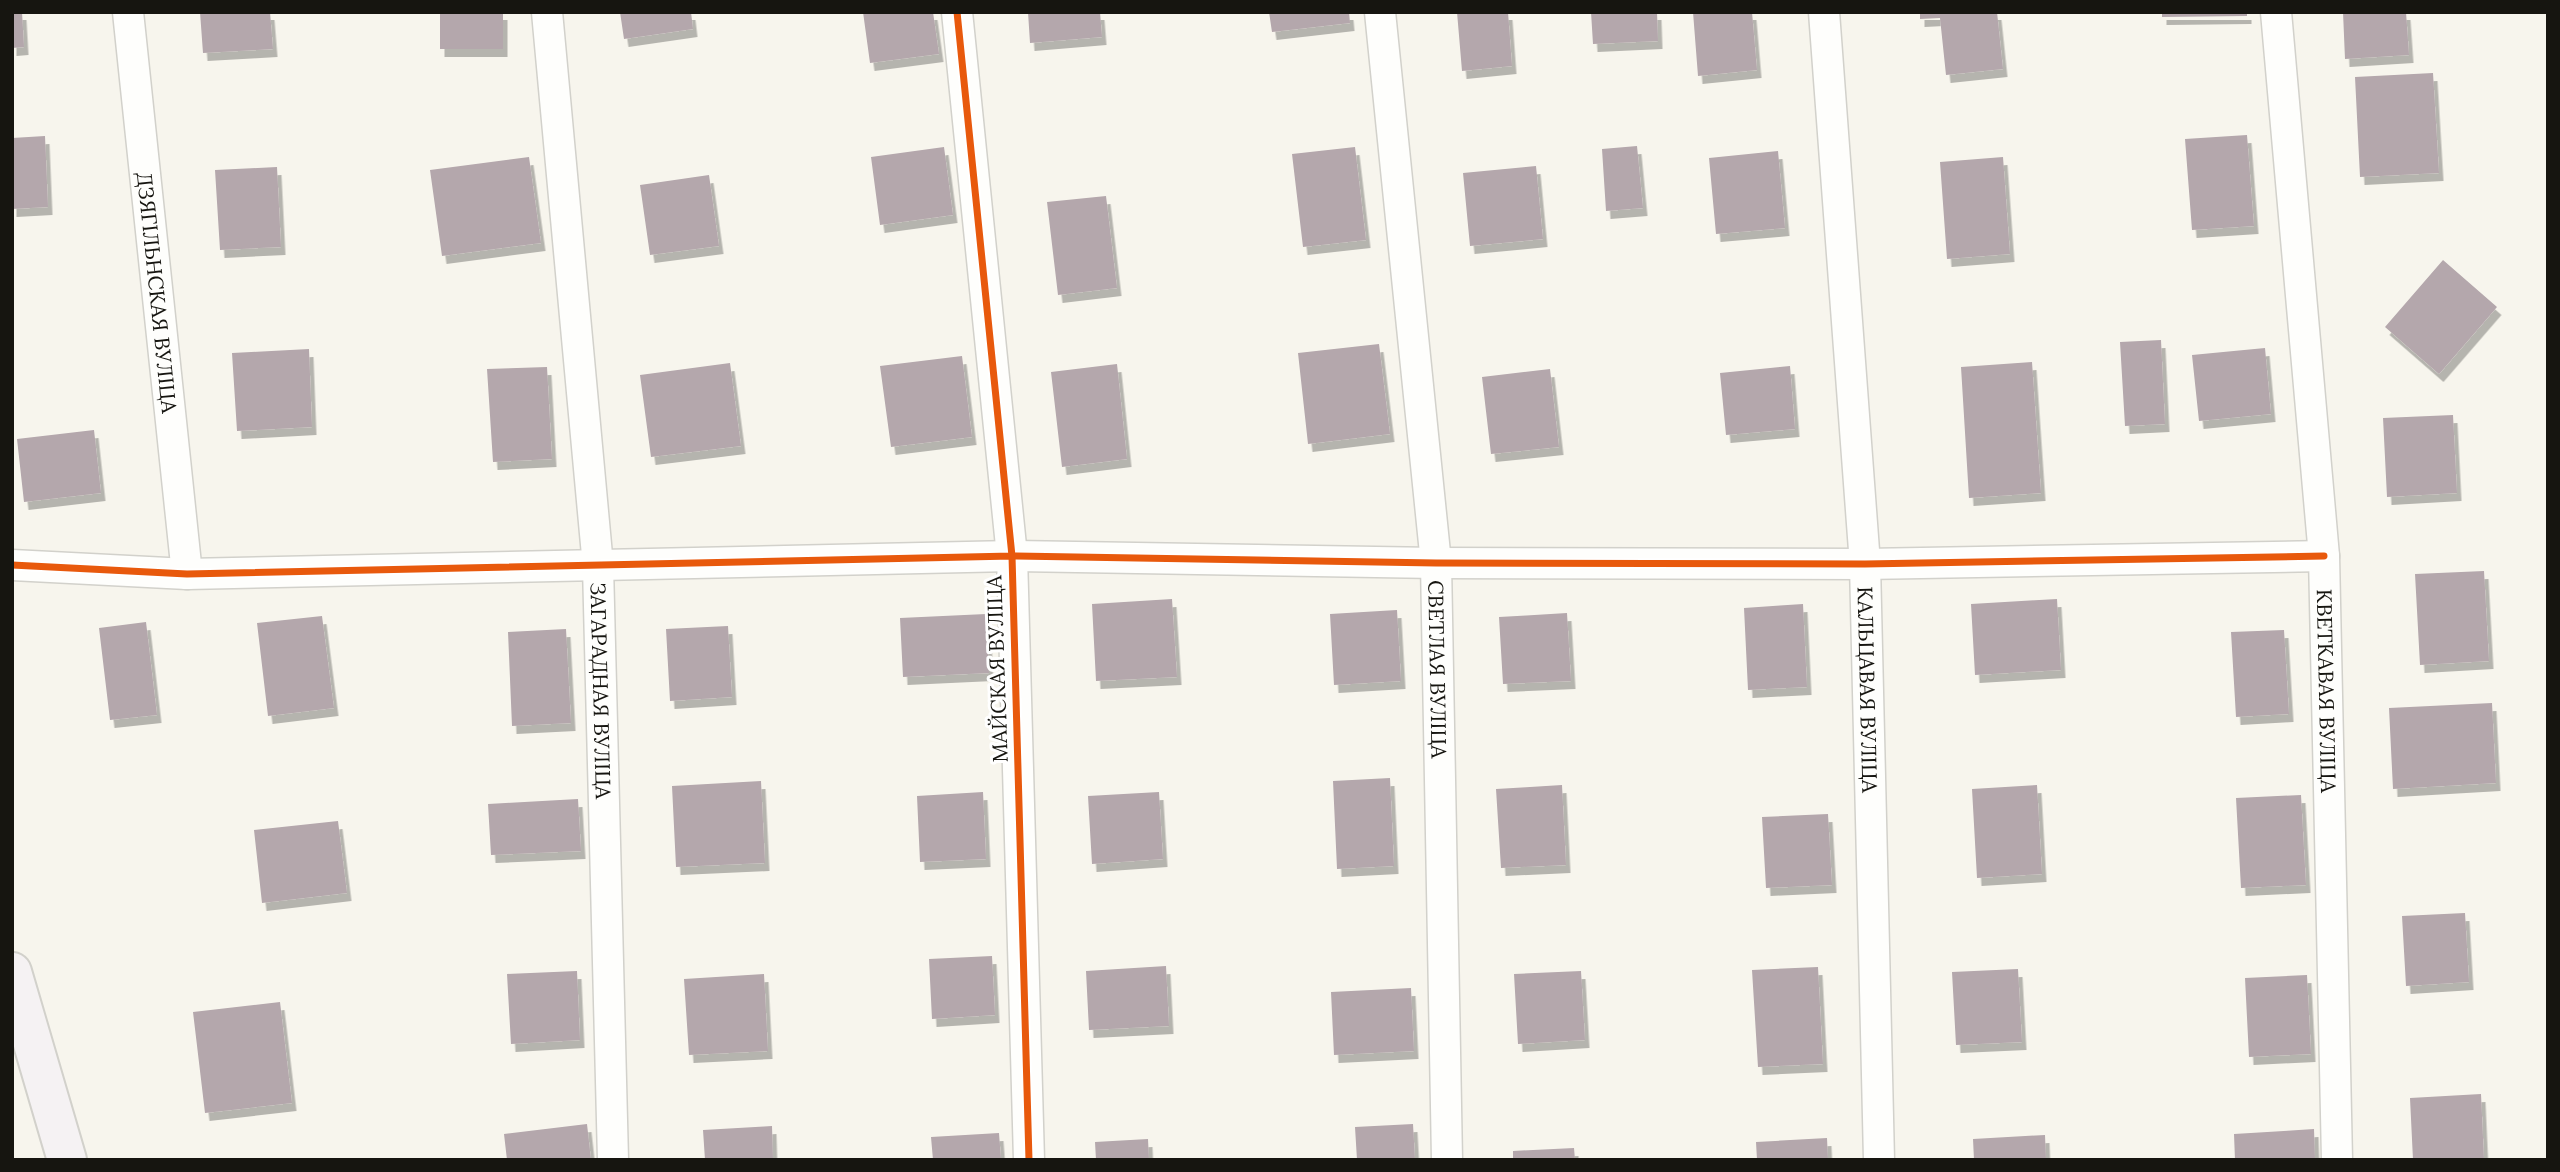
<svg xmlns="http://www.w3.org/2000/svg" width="2560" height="1172" font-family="Lora,serif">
<defs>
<filter id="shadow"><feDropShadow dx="4.5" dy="8" stdDeviation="0" flood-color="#0004"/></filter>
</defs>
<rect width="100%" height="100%" fill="#f7f5ed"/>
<path fill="#b4a7ac" filter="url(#shadow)" d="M 12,12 L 22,12 L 24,47 L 12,48 Z
M 200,12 L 270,12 L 273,49 L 203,53 Z
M 440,12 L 503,12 L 503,49 L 440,49 Z
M 620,12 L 691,12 L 693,29 L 624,39 Z
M 863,12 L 933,12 L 939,54 L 870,63 Z
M 1028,12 L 1100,12 L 1102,37 L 1030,43 Z
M 1269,12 L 1349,12 L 1350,23 L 1272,32 Z
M 1457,12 L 1508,12 L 1512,66 L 1462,71 Z
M 1591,12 L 1657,12 L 1658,41 L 1593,44 Z
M 1693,12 L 1752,12 L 1757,70 L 1698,76 Z
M 1920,12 L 1997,12 L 2003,69 L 1946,75 L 1940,18 L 1920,19 Z
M 2162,12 L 2247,12 L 2247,16 L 2162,17 Z
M 2343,12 L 2406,12 L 2409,55 L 2345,59 Z
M 2433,73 L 2439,173 L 2360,177 L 2355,77 Z
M 2247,135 L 2254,226 L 2192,230 L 2185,139 Z
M 45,136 L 48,207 L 12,209 L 12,138 Z
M 1637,146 L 1643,208 L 1606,211 L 1602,149 Z
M 944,147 L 953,215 L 880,225 L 871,157 Z
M 1355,147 L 1366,240 L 1303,247 L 1292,154 Z
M 1778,151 L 1785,228 L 1716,234 L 1709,158 Z
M 529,157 L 541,243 L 442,256 L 430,170 Z
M 2003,157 L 2010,254 L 1947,259 L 1940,162 Z
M 1536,166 L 1543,239 L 1470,246 L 1463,173 Z
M 277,167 L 281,247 L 220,250 L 215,170 Z
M 709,175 L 719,246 L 650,255 L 640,185 Z
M 1106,196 L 1117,288 L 1058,295 L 1047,202 Z
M 2443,260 L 2497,307 L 2439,374 L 2385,327 Z
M 2161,340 L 2165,424 L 2125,426 L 2120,342 Z
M 1379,344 L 1390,434 L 1308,444 L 1298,353 Z
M 2265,348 L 2271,414 L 2199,421 L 2192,355 Z
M 309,349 L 312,427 L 237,431 L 232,353 Z
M 962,356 L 972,437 L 891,447 L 880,366 Z
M 2032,362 L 2041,493 L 1969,498 L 1961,367 Z
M 730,363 L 741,446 L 651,457 L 640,375 Z
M 1117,364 L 1127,459 L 1062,467 L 1051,372 Z
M 1790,366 L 1795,429 L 1726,435 L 1720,373 Z
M 547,367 L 552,459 L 493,462 L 487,369 Z
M 1550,369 L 1559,447 L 1491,454 L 1482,377 Z
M 2453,415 L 2457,493 L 2387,497 L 2383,418 Z
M 94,430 L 101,493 L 24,502 L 17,439 Z
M 2484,571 L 2489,661 L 2420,665 L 2415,574 Z
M 1172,599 L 1177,677 L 1096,681 L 1092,604 Z
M 2057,599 L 2061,670 L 1975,675 L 1971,604 Z
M 1803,604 L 1807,687 L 1748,690 L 1744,608 Z
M 1397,610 L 1401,681 L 1334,685 L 1330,614 Z
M 1567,613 L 1571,681 L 1503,684 L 1499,617 Z
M 986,614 L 989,673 L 903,677 L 900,618 Z
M 322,616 L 334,708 L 268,716 L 257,623 Z
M 146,622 L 157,715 L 110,720 L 99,628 Z
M 728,626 L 732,697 L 670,701 L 666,629 Z
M 566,629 L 571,723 L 512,726 L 508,632 Z
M 2284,630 L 2289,714 L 2236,717 L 2231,632 Z
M 2492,703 L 2496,783 L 2393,789 L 2389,708 Z
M 1390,778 L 1394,866 L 1337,869 L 1333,781 Z
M 761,781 L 765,863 L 676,867 L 672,786 Z
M 1562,785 L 1566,865 L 1501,868 L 1496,789 Z
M 2037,785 L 2042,874 L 1977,878 L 1972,789 Z
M 983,792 L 986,859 L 920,862 L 917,796 Z
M 1159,792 L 1163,859 L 1092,864 L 1088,796 Z
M 2301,795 L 2306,885 L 2241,888 L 2236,798 Z
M 578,799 L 581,851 L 491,855 L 488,804 Z
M 1828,814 L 1832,885 L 1766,888 L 1762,817 Z
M 338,821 L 347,893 L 262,903 L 254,830 Z
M 2465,913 L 2469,982 L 2406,986 L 2402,916 Z
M 992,956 L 995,1015 L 932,1019 L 929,959 Z
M 1166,966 L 1169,1026 L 1089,1030 L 1086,971 Z
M 1818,967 L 1823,1064 L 1758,1067 L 1752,970 Z
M 2018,969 L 2022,1042 L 1956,1045 L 1952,972 Z
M 577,971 L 580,1040 L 511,1044 L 507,974 Z
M 1581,971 L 1585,1040 L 1518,1044 L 1514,974 Z
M 764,974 L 768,1051 L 689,1055 L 684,979 Z
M 2307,975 L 2311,1054 L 2249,1057 L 2245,978 Z
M 1411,988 L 1414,1051 L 1334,1055 L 1331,992 Z
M 280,1002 L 292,1103 L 205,1113 L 193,1012 Z
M 2481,1094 L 2484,1160 L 2413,1160 L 2410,1098 Z
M 587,1124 L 591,1160 L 507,1160 L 504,1134 Z
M 1413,1124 L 1415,1160 L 1357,1160 L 1355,1127 Z
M 772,1126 L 773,1160 L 705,1160 L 703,1130 Z
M 2314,1129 L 2315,1160 L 2235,1160 L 2234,1134 Z
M 999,1133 L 1001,1160 L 933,1160 L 931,1137 Z
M 2045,1135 L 2046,1160 L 1974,1160 L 1973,1139 Z
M 1827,1138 L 1828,1160 L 1757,1160 L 1756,1142 Z
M 1148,1139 L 1149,1160 L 1096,1160 L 1095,1142 Z
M 1574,1148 L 1575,1160 L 1513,1160 L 1513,1151 Z"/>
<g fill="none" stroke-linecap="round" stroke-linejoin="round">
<g stroke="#d2d1cb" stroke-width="33">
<g id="street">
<path id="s1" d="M 128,12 L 187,574"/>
<path id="s2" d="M 547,12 L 598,566 L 613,1160"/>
<path d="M 957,12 L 1012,556 L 1029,1160"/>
<path id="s3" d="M 1380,12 L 1436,563 L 1447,1160"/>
<path id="s4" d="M 1824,12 L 1865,564 L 1879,1160"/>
<path id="s5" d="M 2276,12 L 2324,556 L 2337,1160"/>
<path d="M 12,565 L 187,574 L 1012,556 L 1436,563 L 1865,564 L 2324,556"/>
</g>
</g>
<g stroke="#d2d1cb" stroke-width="42">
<path id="secondary" d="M 12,972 L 67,1160"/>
</g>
<use href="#street" stroke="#fefefc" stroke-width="30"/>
<use href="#secondary" stroke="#f5f2f3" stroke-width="38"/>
<g stroke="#fff" stroke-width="11">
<path id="cycleway" d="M 957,12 L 1012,556 L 1029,1160
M 12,565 L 187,574 L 1012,556 L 1436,563 L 1865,564 L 2324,556"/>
</g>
<use href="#cycleway" stroke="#e8590c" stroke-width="7"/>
</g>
<g text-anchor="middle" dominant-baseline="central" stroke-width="6" stroke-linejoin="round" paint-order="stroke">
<g font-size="21" fill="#161510" stroke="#fff">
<text stroke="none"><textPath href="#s1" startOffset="282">ДЗЯГІЛЬНСКАЯ ВУЛІЦА</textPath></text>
<text transform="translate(997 669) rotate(-92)">МАЙСКАЯ ВУЛІЦА</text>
<text stroke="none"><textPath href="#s3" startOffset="660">СВЕТЛАЯ ВУЛІЦА</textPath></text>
<text stroke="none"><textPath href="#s2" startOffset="681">ЗАГАРАДНАЯ ВУЛІЦА</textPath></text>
<text stroke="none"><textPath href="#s4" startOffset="679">КАЛЬЦАВАЯ ВУЛІЦА</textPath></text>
<text stroke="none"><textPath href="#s5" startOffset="681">КВЕТКАВАЯ ВУЛІЦА</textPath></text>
</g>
</g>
<rect width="2560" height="1172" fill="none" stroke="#161510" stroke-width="28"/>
</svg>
